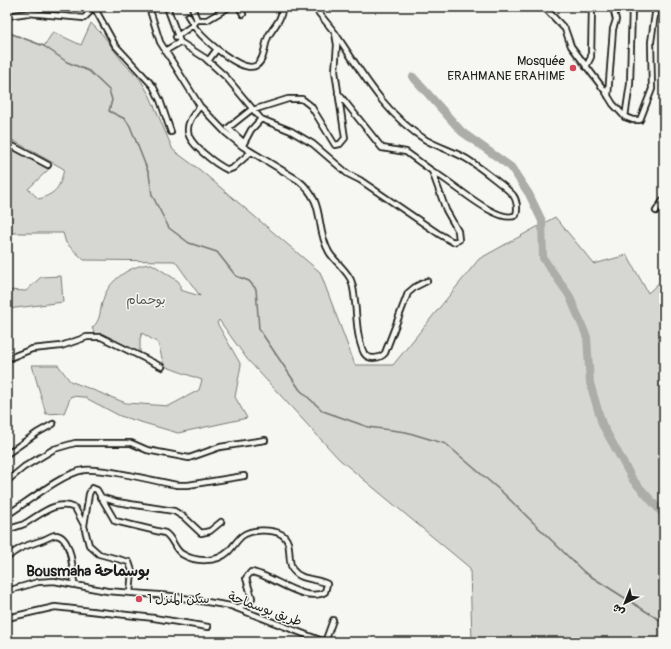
<svg xmlns="http://www.w3.org/2000/svg" width="671" height="649" font-family="Pangolin,'Playpen Sans Arabic',sans-serif">
<rect width="100%" height="100%" fill="#f6f6f2"/>
<filter id="ink" filterUnits="userSpaceOnUse"><feTurbulence type="fractalNoise" baseFrequency=".025" numOctaves="2"/><feDisplacementMap in="SourceGraphic" scale="8" xChannelSelector="R" yChannelSelector="G"/><feConvolveMatrix kernelMatrix="1 2 1 2 8 2 1 2 1" color-interpolation-filters="sRGB"/></filter>
<g filter="url(#ink)">
<path fill="#d6d6d2" stroke="#797977" d="M 91,23 L 103,35 L 122,61 L 140,79 L 150,96 L 173,150 L 200,170 L 320,272 L 355,365 L 393,365 L 479,259 L 555,217 L 594,264 L 627,255 L 648,293 L 664,278 L 664,359 L 660,396 L 664,418 L 664,642 L 472,642 L 470,568 L 339,459 L 247,359 L 219,320 L 217,323 L 241,365 L 235,397 L 247,418 L 178,433 L 120,416 L 84,397 L 71,396 L 64,413 L 46,414 L 32,365 L 58,365 L 70,381 L 126,403 L 169,406 L 199,390 L 202,380 L 164,366 L 158,343 L 142,333 L 140,339 L 140,354 L 106,337 L 95,334 L 92,328 C 102,319 99,311 103,300 C 108,280 132,264 152,264 L 178,281 L 180,284 L 180,290 L 200,296 L 175,261 L 84,260 L 66,243 L 63,233 L 12,233 L 7,231 L 7,145 L 50,168 L 28,189 L 39,199 C 57,193 60,187 64,169 L 7,137 L 7,32 L 44,46 L 53,32 L 81,45 Z
M 61,276 L 63,302 L 8,309 L 10,347 L 7,347 L 7,290 L 26,291 L 41,277 Z"/>
<g fill="none" stroke-linecap="round" stroke-linejoin="round">
<path stroke="#727271" stroke-width="1.5" d="M 7,32 L 44,46 L 67,62 L 89,71 L 109,90 L 112,100 L 109,111 L 125,119 L 130,126 L 149,174 L 152,195 L 169,228 L 189,243 L 217,252 L 236,276 L 249,281 L 256,289 L 259,329 L 300,390 L 323,411 L 368,427 L 406,432 L 446,444 L 502,492 L 584,572 L 658,619 L 664,620"/>
<path stroke="#acaca9" stroke-width="8" d="M 413,77 L 462,132 L 511,167 L 529,194 L 542,221 L 543,258 L 569,295 L 587,337 L 590,383 L 602,424 L 633,480 L 664,515"/>
<g stroke="#1c1c1c" stroke-width="8">
<path id="street" d="M 94,7 L 115,45 L 153,86 L 160,100 L 171,132
M 149,7 L 160,42 L 200,106 L 226,133 L 242,146 L 298,180 C 327,203 314,226 329,252 C 334,261 350,273 352,283 C 358,306 354,332 364,353 C 368,360 380,359 385,353 L 408,293 L 415,287 L 427,281
M 167,7 L 180,42 L 205,58 L 227,78 L 261,119 L 291,131 L 313,144 L 348,174 L 360,180 L 439,234 L 453,242 L 459,240 L 458,231 L 446,210 L 432,171 L 406,152 L 382,148 L 338,93
M 192,7 L 197,20
M 239,7 L 243,14
M 544,7 L 565,29 L 571,46 L 605,91 L 613,104 L 625,117 L 633,120 L 640,120 L 652,89 L 651,42 L 656,7
M 7,16 L 28,13 L 84,18 L 89,13 L 84,7
M 188,16 C 191,20 193,25 196,29 C 205,40 243,75 257,65 C 265,59 264,46 268,37 C 273,27 283,19 282,7
M 335,33 C 361,71 385,115 426,140 C 440,148 457,152 470,161 C 479,167 507,188 513,195 C 517,200 518,209 516,215 C 498,226 449,179 432,171
M 176,37 L 193,25 L 197,20 L 207,20 L 229,7
M 165,51 L 180,42
M 208,61 L 217,49
M 586,67 L 591,57 L 592,7
M 608,96 L 613,29 L 616,20 L 613,7
M 200,106 C 195,113 187,121 188,131 C 188,144 217,165 228,170 L 233,168 L 251,152
M 253,110 L 288,99 L 302,99 L 311,106 L 335,145 L 340,144 L 345,138 L 335,71 L 337,45 L 335,33 L 314,7
M 625,117 L 630,84 L 632,7
M 7,143 L 48,165
M 244,143 L 228,128 L 252,109
M 243,145 L 251,130 L 261,119
M 656,211 L 664,199
M 7,359 L 32,349 L 61,346 L 87,337 L 101,337 L 162,367
M 7,454 L 37,433 L 53,424
M 7,481 L 24,467 L 54,449 L 75,443 L 131,443 L 147,450 L 189,458 L 220,447 L 265,440
M 100,497 L 117,502 L 174,511 L 184,517 L 201,533 L 210,531 L 221,522
M 7,515 C 26,503 63,473 84,470 C 106,468 153,481 177,485 L 188,485 L 244,476
M 7,531 C 12,527 18,527 24,524 C 40,515 56,499 75,508 L 84,525
M 7,558 C 17,548 28,545 40,541 C 45,540 50,536 55,535 C 72,535 73,572 74,584
M 7,591 L 38,582 L 54,581 L 107,591 L 171,596 L 231,606 L 325,642
M 130,593 L 132,571 L 129,562 L 99,554 L 89,545 L 84,526 L 89,494 L 92,488 L 97,490 L 115,521 L 165,533 C 173,538 174,549 182,554 C 195,562 216,563 228,552 C 233,547 237,540 242,536 C 251,529 271,529 281,534 C 294,541 286,560 293,570 C 301,581 317,578 327,584 L 325,592 C 304,604 271,574 251,572 L 246,578 L 252,598 L 250,602 L 237,608
M 7,618 L 55,607 L 154,618 L 208,627
M 325,642 L 333,620"/>
</g>
<g stroke="#1c1c1c" stroke-width="10">
<path id="primary" d="M 662,7 L 664,9"/>
</g>
<use href="#street" stroke="#f6f6f2" stroke-width="4.5"/>
<use href="#primary" stroke="#f6f6f2" stroke-width="7"/>
</g>
</g>
<g fill="#d1495b" stroke="#f6f6f2" stroke-width="1.5">
<circle cx="573" cy="68" r="4"/>
<circle cx="139" cy="599" r="4"/>
</g>
<g text-anchor="middle" dominant-baseline="central" stroke-width="3" stroke-linejoin="round" paint-order="stroke">
<g font-size="13" fill="#1c1c1c" stroke="#f6f6f2" text-anchor="end">
<text x="565" y="61">Mosquée<tspan x="565" dy="15">ERAHMANE ERAHIME</tspan></text>
<text x="147" y="599" text-anchor="start">سكن المنزل 1</text>
</g>
<g font-size="13" fill="#545453" stroke="#f6f6f2">
<text x="146" y="300">بوحمام</text>
</g>
<g font-size="13" fill="#1c1c1c" stroke="#f6f6f2">
<text transform="translate(265 609) rotate(20)">طريق بوسماحة</text>
</g>
<g font-size="15" font-weight="bold" fill="#1c1c1c" stroke="#f6f6f2">
<text x="88" y="571">Bousmaha بوسماحة</text>
</g>
</g>
<rect width="671" height="649" fill="none" stroke="#f6f6f2" stroke-width="24"/>
<rect x="12" y="12" width="647" height="625" fill="none" stroke="#1c1c1c" stroke-width="1.5" filter="url(#ink)"/>
<g transform="translate(625 603) rotate(223)" stroke="#f6f6f2" stroke-width="3" paint-order="stroke">
<path d="M0-3L7 15L0 10L-7 15Z" fill="#1c1c1c"/>
<text y="-6" font-size="11" font-weight="bold" text-anchor="middle" fill="#1c1c1c">ش</text>
</g>
</svg>
